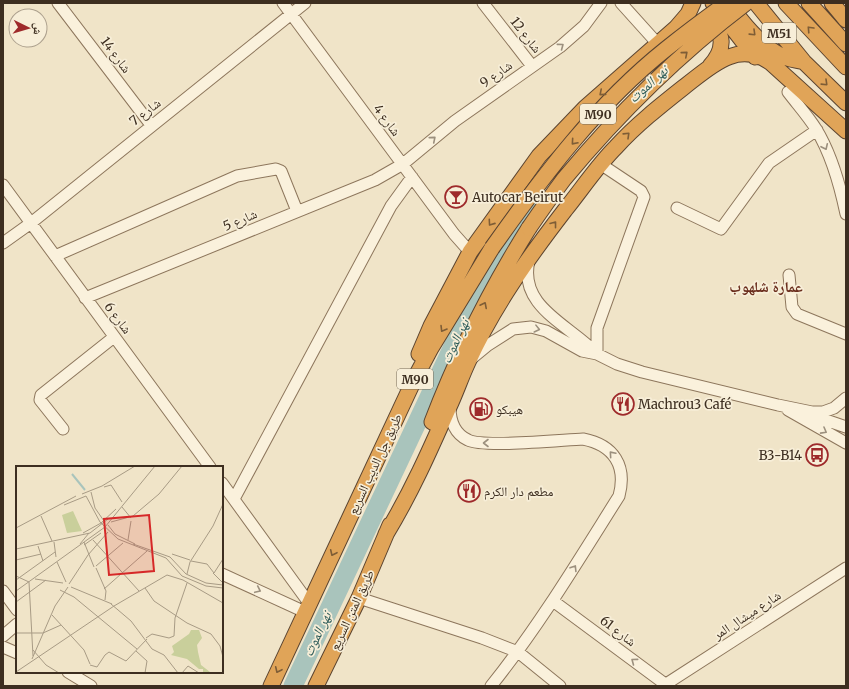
<svg xmlns="http://www.w3.org/2000/svg" width="849" height="689" font-family="Merriweather,'Noto Naskh Arabic',serif">
<rect width="100%" height="100%" fill="#f0e4c8"/>
<g fill="none" stroke-linecap="round" stroke-linejoin="round">
<path stroke="#a9c4bc" stroke-width="19" d="M 293,686 L 488,272 L 536,207"/>
<g stroke="#8d765c" stroke-width="13">
<path id="minor" d="M 58,3 L 151,125
M 283,3 L 454,234 L 470,252
M 483,3 L 532,66
M 621,3 L 657,43
M 788,92 C 797,104 808,116 816,129 C 832,155 840,185 846,214
M 3,185 L 210,467
M 677,208 L 721,229 L 769,163 L 817,130
M 3,243 L 31,223 L 305,3
M 55,256 L 237,176 L 276,169 L 281,171 L 297,211
M 529,261 C 518,307 570,325 597,354
M 789,275 L 792,307 L 797,314 L 846,334
M 85,298 L 375,180 L 403,164 L 455,121 L 560,47 L 584,26 L 601,3
M 597,354 L 597,328 L 644,197 L 641,191 L 602,165
M 471,359 L 488,345 L 513,329 L 531,327 L 546,331 L 582,351 L 597,354 L 617,364 L 642,372 L 778,405 L 812,412 L 823,412 L 834,408 L 846,398
M 450,407 C 450,421 455,434 468,440 C 484,448 561,440 583,439 C 614,445 627,466 619,496 C 578,561 539,626 491,686
M 788,410 L 846,443
M 811,415 L 846,427
M 63,429 L 40,400 L 41,395 L 114,337
M 222,483 L 309,603
M 234,499 L 391,206 L 412,177
M 222,574 L 305,612
M 3,591 L 17,610
M 359,598 L 482,638 L 518,652 L 560,686
M 553,601 L 665,684
M 3,636 L 17,624
M 3,647 L 17,653
M 68,672 L 91,686
M 663,686 L 846,568"/>
</g>
<g stroke="#5b4430" stroke-width="17">
<path id="highway" d="M 713,3 L 755,57
M 728,3 C 742,22 758,43 780,55 C 786,59 796,60 804,62
M 756,3 L 804,62 L 846,103
M 786,3 L 846,67
M 809,3 L 846,44
M 832,3 L 846,20
M 703,23 C 728,29 724,51 710,66
M 419,354 L 431,326 L 470,252 L 539,156 L 585,108 L 676,28 L 688,14 L 693,3
M 432,422 C 458,354 490,290 529,228
M 386,534 C 411,493 430,450 449,407 C 456,392 461,377 468,362 C 493,307 528,258 565,210 C 582,189 597,166 616,147 C 636,125 660,106 684,87 C 710,67 738,39 771,63 L 846,131
M 271,686 L 414,380 L 431,348 L 492,248
M 316,686 L 359,598 L 390,525"/>
</g>
<use href="#minor" stroke="#faf1dc" stroke-width="11"/>
<use href="#highway" stroke="#e0a458" stroke-width="15"/>
<g stroke="#5b4430" stroke-width="17" stroke-linecap="butt">
<path id="highway-bridge" d="M 529,228 C 540,212 552,195 564,179 C 618,114 679,54 746,3
M 492,248 C 543,176 597,104 666,49 C 686,33 706,18 727,3"/>
</g>
<use href="#highway-bridge" stroke="#e0a458" stroke-width="15"/>
</g>
<defs><path id="oneway-chevron" d="M-2-3.5L2.5 0L-2 3.5" fill="none" stroke-width="1.6" stroke-linecap="round" stroke-linejoin="round"/></defs>
<g stroke="#7e5d36">
<use href="#oneway-chevron" transform="translate(810 29) rotate(-133)"/>
<use href="#oneway-chevron" transform="translate(753 33) rotate(44)"/>
<use href="#oneway-chevron" transform="translate(685 54) rotate(-41)"/>
<use href="#oneway-chevron" transform="translate(825 83) rotate(44)"/>
<use href="#oneway-chevron" transform="translate(602 93) rotate(139)"/>
<use href="#oneway-chevron" transform="translate(627 135) rotate(-44)"/>
<use href="#oneway-chevron" transform="translate(574 142) rotate(131)"/>
<use href="#oneway-chevron" transform="translate(491 223) rotate(125)"/>
<use href="#oneway-chevron" transform="translate(554 224) rotate(-52)"/>
<use href="#oneway-chevron" transform="translate(484 305) rotate(-63)"/>
<use href="#oneway-chevron" transform="translate(443 329) rotate(121)"/>
<use href="#oneway-chevron" transform="translate(333 553) rotate(115)"/>
<use href="#oneway-chevron" transform="translate(278 670) rotate(115)"/>
</g>
<g stroke="#9c907e">
<use href="#oneway-chevron" transform="translate(561 46) rotate(-37)"/>
<use href="#oneway-chevron" transform="translate(433 139) rotate(-40)"/>
<use href="#oneway-chevron" transform="translate(825 147) rotate(65)"/>
<use href="#oneway-chevron" transform="translate(537 329) rotate(14)"/>
<use href="#oneway-chevron" transform="translate(824 431) rotate(29)"/>
<use href="#oneway-chevron" transform="translate(486 443) rotate(180)"/>
<use href="#oneway-chevron" transform="translate(612 454) rotate(-131)"/>
<use href="#oneway-chevron" transform="translate(574 568) rotate(-58)"/>
<use href="#oneway-chevron" transform="translate(258 590) rotate(25)"/>
<use href="#oneway-chevron" transform="translate(634 661) rotate(-143)"/>
</g>
<defs>
<g id="bar-ring" transform="scale(1.15)"><circle r="9.5" fill="#f7eed8" stroke="#9e2a2b" stroke-width="1.5"/><path d="M-6-5H6L.8 .8V4.5H3.5V6h-7V4.5H-.8V.8Z" fill="#9e2a2b"/></g>
<g id="restaurant-ring" transform="scale(1.15)"><circle r="9.5" fill="#f7eed8" stroke="#9e2a2b" stroke-width="1.5"/><path d="M-5-6h1v4h1v-4h1v4h1v-4h1v5L-1.5 .5V6h-2V.5L-5-1ZM5-6V6H3V1.5H1.5Q1.5-4 5-6Z" fill="#9e2a2b"/></g>
<g id="fuel-ring" transform="scale(1.15)"><circle r="9.5" fill="#f7eed8" stroke="#9e2a2b" stroke-width="1.5"/><path d="M-5.5-6h7V0h2V4h1.3V-2.5L3-4.5l.8-.8L6-3V5H2.5V1h-1V6h-7ZM-4.2-4.7v3.2H.2V-4.7Z" fill="#9e2a2b"/></g>
<g id="bus-ring" transform="scale(1.15)"><circle r="9.5" fill="#f7eed8" stroke="#9e2a2b" stroke-width="1.5"/><path d="M-5-6H5V4H4V6H2V4H-2V6H-4V4H-5ZM-3.5-4V0h7V-4ZM-3.5 1.2v1.5H-2V1.2ZM2 1.2v1.5H3.5V1.2Z" fill="#9e2a2b"/></g>
</defs>
<g fill-rule="evenodd">
<use href="#bar-ring" x="456" y="197"/>
<use href="#restaurant-ring" x="623" y="404"/>
<use href="#fuel-ring" x="481" y="409"/>
<use href="#bus-ring" x="817" y="455"/>
<use href="#restaurant-ring" x="469" y="491"/>
</g>
<g text-anchor="middle" dominant-baseline="central" stroke-width="3.5" stroke-linejoin="round" paint-order="stroke">
<g fill="#f7eed8" stroke="#756857" stroke-width="1">
<rect x="762" y="23" width="34" height="20" rx="3"/>
<rect x="580" y="104" width="36" height="20" rx="3"/>
<rect x="397" y="369" width="36" height="20" rx="3"/>
</g>
<g font-size="12" font-weight="bold" fill="#3d2e20">
<text x="779" y="33">M51</text>
<text x="598" y="114">M90</text>
<text x="415" y="379">M90</text>
</g>
<g font-size="13" fill="#3d2e20" stroke="#f7eed8">
<text transform="translate(526 35) rotate(52)">شارع 12</text>
<text transform="translate(116 55) rotate(53)">شارع 14</text>
<text transform="translate(496 74) rotate(-35)">شارع 9</text>
<text transform="translate(145 112) rotate(-38)">شارع 7</text>
<text transform="translate(387 120) rotate(53)">شارع 4</text>
<text transform="translate(240 220) rotate(-23)">شارع 5</text>
<text transform="translate(118 318) rotate(53)">شارع 6</text>
<text transform="translate(375 464) rotate(-65)">طريق جل الديب السريع</text>
<text transform="translate(352 610) rotate(-65)">طريق المتن السريع</text>
<text transform="translate(747 615) rotate(-33)">شارع ميشال المر</text>
<text transform="translate(618 631) rotate(37)">شارع 61</text>
</g>
<g font-size="13" fill="#3d2e20" stroke="#f7eed8" text-anchor="start">
<text x="472" y="197">Autocar Beirut</text>
<text x="638" y="404">Machrou3 Café</text>
<text x="496" y="409">هيبكو</text>
<text x="802" y="455" text-anchor="end">B3-B14</text>
<text x="484" y="491">مطعم دار الكرم</text>
</g>
<g font-size="14" font-style="italic" fill="#2f5d5a" stroke="#f7eed8">
<text transform="translate(648 84) rotate(-42)">نهر الموت</text>
<text transform="translate(455 341) rotate(-65)">نهر الموت</text>
<text transform="translate(317 634) rotate(-65)">نهر الموت</text>
</g>
<g font-size="15" font-weight="bold" fill="#6b2e1e" stroke="#f7eed8">
<text x="766" y="286">عمارة شلهوب</text>
</g>
</g>
<g transform="translate(16 466)">
<rect width="207" height="207" fill="#f0e4c8"/>
<path d="M 57,45 L 66,65 L 51,67 L 46,49 ZM 175,164 L 183,164 L 186,172 L 181,179 L 182,186 L 185,199 L 194,206 L 187,206 L 187,203 L 183,203 L 171,193 L 155,189 L 158,186 L 156,180 L 173,168 Z" fill="#c9cf9b"/>
<path fill="none" stroke="#a9c4bc" stroke-width="2" d="M 56,8 L 69,24"/>
<path fill="none" stroke="#a89b85" stroke-width="1" d="M 88,21 L 95,19 L 106,36M 75,26 L 79,42 L 88,55M 66,28 L 86,20 L 119,0M 48,39 L 70,30 L 84,56 L 102,73 L 150,92 L 166,110 L 190,120 L 207,122M 106,41 L 115,52M 25,50 L 36,75M 95,56 L 117,50 L 143,28 L 166,0M 92,59 L 99,68 L 119,78M 0,62 L 60,30M 67,67 L 85,57 L 100,43M 77,74 L 123,125M 112,74 L 115,55M 38,76 L 40,91M 68,76 L 78,101M 64,78 L 73,67M 117,78 L 154,91 L 170,108 L 190,117 L 207,119M 68,79 L 85,67M 22,80 L 27,95M 0,83 L 74,67 L 92,53M 156,88 L 174,94M 0,94 L 25,88M 175,95 L 191,98 L 198,107 L 207,93M 41,96 L 50,116M 80,100 L 107,77M 80,102 L 90,125 L 89,134M 197,107 L 207,117M 171,108 L 174,96 L 197,60 L 207,38M 0,110 L 13,116 L 17,190M 19,113 L 47,117M 0,114 L 39,86M 53,118 L 72,89 L 92,66M 55,121 L 96,138M 129,122 L 138,135 L 171,157 L 195,168 L 204,180 L 207,191M 88,123 L 131,85M 44,124 L 58,131 L 121,183M 0,125 L 89,61 L 139,0M 0,136 L 30,114M 95,138 L 115,155 L 136,183 L 148,189 L 162,207M 36,149 L 68,184 L 74,198M 0,167 L 27,167 L 45,159M 130,172 L 136,168 L 153,172 L 158,170 L 159,152 L 171,117M 17,184 L 30,199 L 43,207M 120,185 L 131,195 L 129,207M 16,193 L 39,140 L 52,121M 74,199 L 81,201 L 89,189 L 93,186 L 110,195 L 131,173M 0,206 L 98,140 L 151,109 L 167,114 L 207,137M 166,207 L 172,200 L 183,207"/>
<path fill="#d62828" fill-opacity="0.15" stroke="#d62828" stroke-width="2" d="M 133,49 L 138,105 L 93,109 L 88,53 Z"/>
<rect width="207" height="207" fill="none" stroke="#3d2e20" stroke-width="2"/>
</g>
<rect width="849" height="689" fill="none" stroke="#3d2e20" stroke-width="8"/>
<g transform="translate(28 28) rotate(95)"><circle r="19" fill="#f7eed8" stroke="#ada18e"/>
<path d="M0-3L7 15L0 10L-7 15Z" fill="#9e2a2b"/>
<text y="-6" font-size="11" font-weight="bold" text-anchor="middle" fill="#3d2e20">ش</text>
</g>
</svg>
